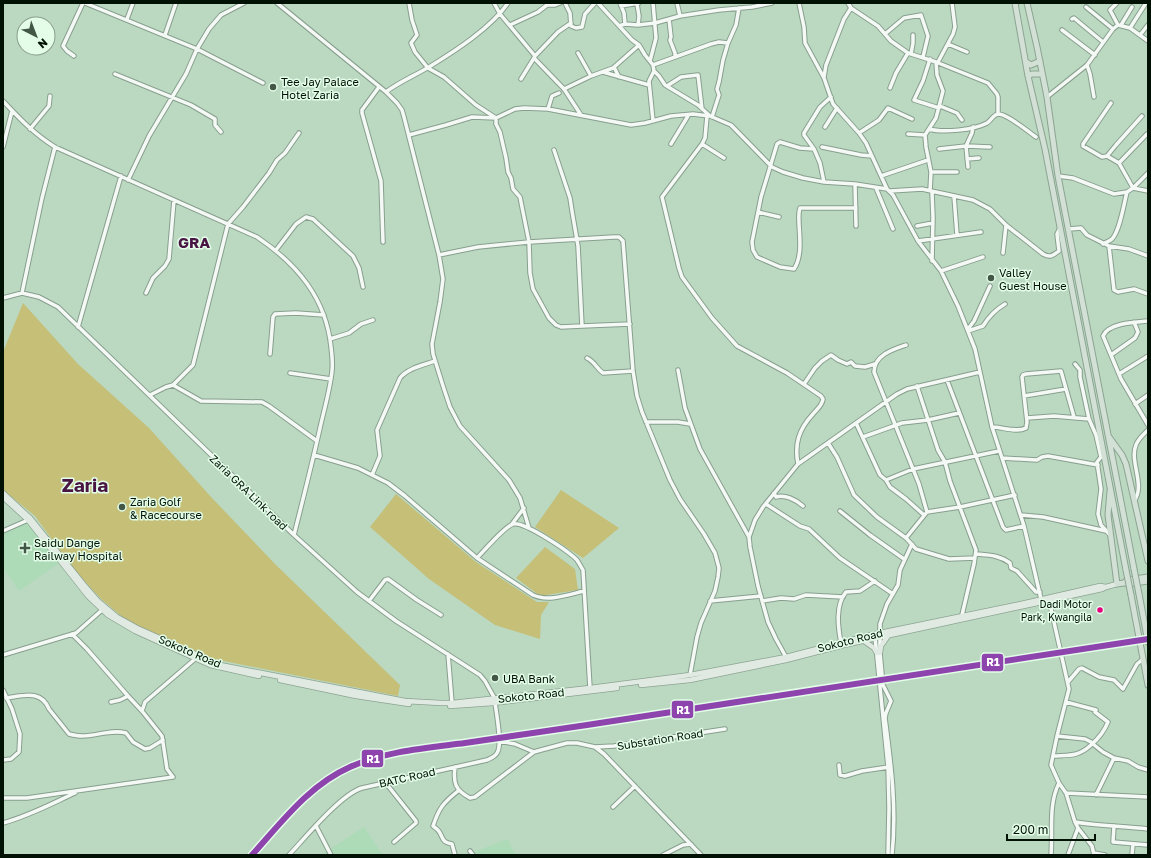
<svg xmlns="http://www.w3.org/2000/svg" width="1151" height="858" font-family="'Golos Text',sans-serif">
<rect width="100%" height="100%" fill="#bbd8c1"/>
<path fill="#addbb7" d="M 25,523 L 29,523 L 59,563 L 19,591 L 3,567 L 3,533 Z
M 364,827 L 383,855 L 325,855 L 324,853 Z
M 508,839 L 515,855 L 466,855 Z"/>
<path fill="#c5bf78" d="M 23,303 L 78,364 L 149,428 L 212,498 L 276,565 L 400,685 L 398,696 L 209,658 L 127,621 L 101,599 L 73,569 L 35,516 L 3,490 L 3,352 Z
M 561,490 L 619,528 L 583,558 L 535,527 Z
M 396,494 L 476,562 L 537,602 L 549,602 L 541,615 L 540,639 L 495,625 L 429,579 L 370,527 Z
M 545,547 L 575,569 L 578,590 L 540,596 L 516,578 Z"/>
<g fill="none" stroke-linecap="round" stroke-linejoin="round">
<g stroke="#889f8e" stroke-width="5.5">
<path id="minor" d="M 85,3 L 197,49 L 263,83
M 277,3 L 386,92 L 397,103 L 402,110 L 404,117 L 439,255 L 443,279 L 440,302 L 432,344 L 433,354 L 443,386 L 450,407 L 460,426 L 509,480 L 520,498 L 529,528
M 409,3 L 412,20 L 417,35 L 411,43 L 415,52 L 428,68 L 444,77 L 476,105 L 496,118 L 496,124 L 500,132 L 506,158 L 508,172 L 511,178 L 513,189 L 520,197 L 529,242 L 530,273 L 533,289 L 549,318 L 556,325 L 561,327 L 582,326
M 494,3 L 500,14 L 535,56 L 534,58 L 564,89 L 581,115
M 565,3 L 570,13 L 571,26 L 576,28 L 582,27 L 585,14 L 595,3
M 598,3 L 632,40 L 639,45 L 645,55 L 653,65 L 654,71 L 659,76 L 665,85 L 698,105 L 710,116 L 731,125 L 772,167 L 783,172 L 803,178 L 824,182 L 855,184 L 887,189
M 620,3 L 624,13 L 625,24
M 677,3 L 680,16
M 799,3 L 804,27 L 805,43 L 824,78 L 833,104 L 859,133 L 866,143 L 887,189 L 893,195 L 918,241 L 941,271 L 958,306 L 975,349 L 992,427 L 1024,526 L 1041,599
M 848,3 L 851,8 L 878,26 L 891,41 L 908,53 L 936,62 L 988,83 L 997,94 L 998,97 L 998,114
M 1117,3 L 1110,10 L 1118,25
M 637,4 L 639,16 L 638,25
M 621,6 L 639,3
M 1086,7 L 1113,29
M 127,19 L 133,3
M 669,19 L 671,37 L 670,40 L 675,53 L 675,56
M 1072,19 L 1074,18 L 1103,42
M 510,25 L 538,12 L 547,5 L 555,5 L 560,3
M 1121,25 L 1132,7
M 619,26 L 625,24 L 638,25 L 655,23 L 680,16 L 719,10 L 752,7 L 772,3
M 1130,28 L 1148,41
M 1062,30 L 1095,55
M 885,34 L 904,18 L 921,15 L 928,36 L 923,57
M 165,35 L 176,3
M 1140,35 L 1148,25
M 948,44 L 967,52
M 578,53 L 591,76
M 911,54 L 913,43 L 913,35
M 74,56 L 67,51 L 63,46 L 83,3
M 535,56 L 558,32 L 571,23
M 930,59 L 923,81 L 914,100 L 939,108
M 650,61 L 656,38 L 653,3
M 938,62 L 953,34 L 955,27 L 952,3
M 653,65 L 711,44 L 719,42 L 728,43
M 1087,65 L 1090,74 L 1094,97
M 614,67 L 619,77
M 603,72 L 649,85
M 115,74 L 191,105 L 215,119 L 215,125 L 221,132
M 824,77 L 826,65 L 828,60 L 844,19 L 851,8
M 521,79 L 534,58
M 667,86 L 681,77 L 698,75 L 702,109
M 379,87 L 362,110 L 362,113 L 381,181 L 383,242
M 890,88 L 896,73 L 908,53
M 564,89 L 591,76 L 613,68 L 639,45
M 386,92 C 399,82 414,76 429,67 C 455,51 491,28 508,3
M 1047,97 L 1087,65 L 1113,29 L 1118,25 L 1130,28 L 1146,3
M 3,101 C 20,119 34,134 55,147 L 257,237 C 297,264 326,298 331,347 C 332,355 333,363 332,371 C 330,390 324,410 320,428 C 312,464 303,499 294,535
M 1111,103 L 1083,144 L 1083,146 L 1102,157 L 1107,156 L 1119,163 L 1133,188 L 1148,173
M 940,106 L 957,113 L 962,120
M 548,109 L 552,96 L 559,93
M 707,116 L 705,138 L 702,144 L 662,197 L 679,268 L 682,277 L 712,318 L 737,346 L 787,373 L 821,396 L 823,399 C 822,406 817,409 813,414 C 799,429 794,444 798,464
M 712,117 L 719,95 L 717,89 L 719,82 L 723,60 L 728,43 L 736,25 L 739,8
M 653,121 L 649,81 L 654,71
M 825,127 L 837,108
M 30,129 L 49,106 L 50,96
M 929,129 C 943,133 974,130 987,123 C 992,120 993,114 999,114 C 1009,115 1027,131 1036,137
M 859,133 L 879,120 L 888,108 L 912,119
M 908,134 L 925,135
M 409,135 L 446,125 L 472,117 L 496,118 L 515,109 L 524,108 L 548,109 L 631,125 L 645,123 L 671,116 L 693,114 L 709,116
M 671,144 L 688,116
M 702,144 L 724,158
M 3,147 L 12,111
M 822,147 L 861,155 L 872,156
M 814,149 L 800,148 L 780,142 L 777,144 L 761,197 L 752,242 L 753,250 L 757,257 L 780,267 L 794,269 C 802,257 800,239 799,224 C 799,219 798,213 800,208 L 856,208
M 939,149 L 966,146 L 972,133 L 973,127
M 554,150 L 570,198 L 572,211 L 578,246 L 582,326 L 630,324
M 1107,156 L 1116,145 L 1142,116
M 967,159 L 979,158
M 1119,163 L 1147,134
M 968,167 L 966,146 L 990,147
M 931,172 L 957,172
M 881,176 L 928,160
M 1058,176 L 1073,178 L 1114,194 L 1127,192 L 1133,188 L 1148,191
M 128,180 L 149,136 L 186,74 L 197,49 L 209,29 L 221,15 L 244,3
M 824,182 L 820,163 L 814,149 L 804,135 L 804,133 L 820,107 L 831,97
M 855,184 L 856,226
M 876,188 L 893,229
M 890,191 L 922,189 L 973,200 L 990,209 L 1006,225 L 1043,254 C 1050,258 1052,256 1059,251 L 1057,234 L 1060,228
M 930,191 L 931,172 L 926,147 L 925,135 L 936,118 L 943,91 L 937,75 L 936,62
M 932,192 L 933,218 L 932,261
M 954,196 L 957,235
M 758,212 L 779,217
M 917,226 L 933,223
M 1069,229 L 1081,228 L 1087,235 L 1109,246 L 1129,249 L 1148,256
M 918,241 L 981,232
M 1103,244 C 1106,242 1110,241 1112,239 C 1120,231 1124,203 1127,192
M 1109,246 L 1114,290 L 1118,292 L 1134,289 L 1148,294
M 276,250 L 296,224 L 306,217 L 313,219 L 353,256 L 359,268 L 363,287
M 1003,253 L 1006,225
M 439,255 L 478,247 L 529,242 L 614,237 L 619,237 L 623,241 L 633,371 L 637,396 L 642,412 L 670,480 L 680,499 L 704,534 L 715,553 L 719,568 L 718,577 L 715,591 L 701,623 L 697,637 L 690,675
M 941,271 L 983,257
M 22,293 L 42,198 L 55,147
M 146,293 L 153,278 L 165,266 L 169,259 L 174,200
M 3,298 L 22,293 L 39,297 L 58,307 L 294,535 L 357,592 L 396,621 L 480,675 L 485,681 L 495,699
M 1148,321 C 1136,322 1108,323 1103,336 L 1121,379 L 1148,425
M 78,327 L 121,176
M 968,329 L 974,321 L 990,286
M 968,331 L 983,326 C 989,316 995,310 1005,304
M 330,339 L 349,333 L 361,324 L 373,320
M 906,345 C 894,349 874,355 874,372 L 919,484 L 927,512
M 270,354 L 273,317 L 275,314 L 296,313 L 324,315
M 1111,355 L 1135,338 L 1138,332 L 1134,322
M 587,358 C 595,362 597,369 603,373 L 633,371
M 1075,364 L 1080,370 L 1080,377 L 1089,419 L 1096,435 L 1101,457 L 1097,462 L 1101,489 L 1098,514 L 1101,525 L 1110,535
M 678,370 L 685,408 L 700,449 L 749,537
M 290,373 L 331,379
M 1119,374 L 1148,356
M 947,380 L 1003,527 L 1006,530 L 1024,526
M 804,384 L 815,368 L 822,361 L 831,355 L 838,360 L 847,364 L 851,362 L 855,366 L 865,367 L 875,364
M 173,385 L 201,401 L 262,402 L 269,406 L 317,441
M 917,386 L 938,450 L 945,462 L 950,481 L 976,550 L 974,564 L 962,615
M 150,395 L 166,387 L 173,385 L 193,365 L 228,224 L 243,207 L 269,173 L 277,160 L 285,153 L 299,133
M 1024,396 L 1066,389
M 1135,404 L 1148,395
M 1027,418 L 1054,416 L 1089,419
M 646,422 L 678,422 L 690,424
M 856,423 L 880,475 L 886,480 L 890,487 L 906,499 L 924,515
M 992,427 C 1002,427 1017,433 1026,428 L 1027,422 L 1022,377 L 1023,375 L 1026,374 L 1061,371 L 1074,417
M 863,437 L 902,423 L 928,420 L 959,413
M 828,443 L 837,457 L 854,495 L 877,517 L 906,538 L 916,549 L 949,559 L 975,558
M 314,455 L 358,468 L 388,483 L 405,496 L 477,558 L 533,595 C 548,602 567,595 584,591
M 1002,458 L 1037,460 L 1042,457 L 1048,456 L 1098,465
M 372,475 L 380,456 L 377,430 L 400,378 C 408,368 424,365 435,361
M 886,480 L 913,469 L 999,451
M 774,493 L 776,497 C 785,494 796,500 803,506
M 1134,501 C 1146,486 1129,461 1136,445 C 1138,439 1144,434 1148,430
M 766,504 L 800,526 L 809,529 L 840,558 L 893,594
M 840,511 L 870,535 L 904,559
M 1021,515 L 1043,517 L 1106,531
M 512,524 L 524,508
M 3,531 L 28,520
M 906,538 L 927,512 L 960,507 L 1015,495
M 976,554 C 989,555 999,555 1010,563 L 1011,568 L 1017,571 L 1036,592 L 1040,592
M 477,558 C 484,551 504,527 513,524 C 524,521 568,551 577,560 C 579,563 581,567 583,570 L 590,688
M 1049,600 L 1069,689 L 1057,736 L 1051,765 L 1059,783 L 1066,793 L 1075,822 L 1078,828 L 1092,846 L 1094,855
M 369,601 L 385,580 L 388,579 L 417,600 L 441,615
M 710,601 L 761,596
M 762,601 L 781,598 L 794,599 L 806,595 L 843,597
M 72,634 L 87,649 L 128,696 L 142,711 L 162,736 L 167,769 L 173,777
M 875,637 L 888,767 L 889,808 L 888,855
M 841,643 C 838,627 835,605 846,592 L 860,591 L 875,581
M 448,654 L 452,703
M 3,655 L 76,633 L 102,610
M 786,657 L 776,639 L 768,622 L 758,586 L 750,547 L 749,537 L 755,520 L 763,507 L 798,464 L 897,394 L 907,389 L 980,372
M 1068,682 L 1079,669 L 1082,668 L 1099,677 L 1114,680 L 1123,689 L 1137,664 L 1143,659
M 3,690 L 12,709 L 20,734 L 19,752 L 11,759 L 3,760
M 6,698 C 23,696 41,689 49,709 L 69,734 C 73,735 78,736 82,736 C 97,736 111,729 126,733 L 133,742 L 145,749 L 150,748 L 163,740
M 111,702 L 120,700 L 128,696
M 142,711 L 145,702 L 195,659
M 1057,736 L 1085,739 L 1093,743
M 499,741 L 515,744 L 534,752
M 1093,744 L 1103,752 L 1114,758 L 1128,761 L 1138,767 L 1148,770
M 595,747 L 614,746 L 725,729
M 1053,756 C 1070,755 1078,757 1091,745 C 1099,738 1104,732 1108,722 L 1095,712 L 1096,710 L 1066,702
M 839,765 L 840,775 L 845,776 L 862,771 L 889,767
M 455,767 C 453,783 455,790 470,798 L 475,797 L 534,752 L 541,750 L 567,743 L 577,743 L 595,747 L 604,754 L 701,855
M 385,782 L 416,821 L 416,823 L 394,842
M 1066,793 L 1148,797
M 1096,795 L 1114,758
M 3,798 L 27,798 L 173,777
M 613,807 L 635,786
M 1075,822 C 1099,826 1124,826 1148,829
M 3,823 C 29,816 51,804 75,793
M 316,826 L 331,855
M 1114,826 L 1113,842 L 1148,845
M 470,851 L 473,855
M 1094,853 L 1105,855
M 289,855 C 305,838 341,794 362,788 L 487,760 C 491,758 495,757 497,753 C 503,745 496,713 495,702
M 455,855 L 452,844 C 443,842 444,841 440,833 C 439,831 436,828 433,826 C 439,808 443,803 458,791
M 663,855 L 683,845 L 691,844
M 892,855 C 897,809 891,763 885,718 L 886,713 L 891,701 L 883,685 L 880,653 L 880,624 L 887,604 L 898,585 L 900,570 L 912,544
M 1051,855 C 1053,831 1048,805 1059,783
M 1068,855 L 1078,828
M 1132,855 L 1133,844"/>
</g>
<g stroke="#8ca492" stroke-width="6">
<path id="major" d="M 3,493 L 30,518 L 84,585 L 98,601 L 117,617 L 137,628 L 220,665 L 405,701 L 441,703 L 452,703 L 590,688 L 690,675 L 786,657 L 875,634 L 1021,604 L 1100,586 L 1106,587 L 1117,584
M 3,497 L 28,520 L 88,596 L 108,615 L 135,631 L 210,665 L 259,676
M 864,641 L 874,648 L 877,653
M 880,653 L 881,646 L 888,636
M 280,680 L 356,696 L 409,704
M 641,685 L 690,680 L 786,660 L 844,645 L 1102,589 L 1106,587
M 450,706 L 493,703 L 617,688"/>
</g>
<g stroke="#8ca492" stroke-width="7">
<path id="highway" d="M 1015,3 L 1028,76 L 1045,149 L 1126,570
M 1027,3 L 1037,47 L 1047,97 L 1058,176 L 1134,569
M 1026,62 L 1031,65 L 1040,61
M 1028,76 L 1032,74 L 1042,74
M 1109,437 L 1122,455 L 1126,464 L 1148,561
M 1110,491 L 1108,515 L 1117,584 L 1124,583 L 1127,580 L 1148,577
M 1125,583 L 1128,584 L 1148,581
M 1139,594 L 1148,642
M 1131,595 L 1148,685"/>
</g>
<use href="#minor" stroke="#f5f9f6" stroke-width="3.5"/>
<use href="#major" stroke="#e0eae2" stroke-width="4.5"/>
<use href="#highway" stroke="#d2e0d5" stroke-width="5"/>
<g stroke="#8ca492" stroke-width="7" stroke-linecap="butt">
<path id="highway-bridge" d="M 1134,569 L 1139,594
M 1126,570 L 1131,595"/>
</g>
<use href="#highway-bridge" stroke="#d2e0d5" stroke-width="5"/>
<g stroke="#e3fde9" stroke-width="9">
<path id="rail-1" d="M 252,855 C 281,823 309,785 350,767 C 386,751 426,748 465,743 C 506,737 546,731 587,725 C 774,695 961,667 1148,639"/>
</g>
<use href="#rail-1" stroke="#8e44ad" stroke-width="6"/>
</g>
<g fill="#425746" stroke="#e3fde9" stroke-width="1.5">
<circle cx="273" cy="87" r="4"/>
<circle cx="991" cy="278" r="4"/>
<circle cx="122" cy="507" r="4"/>
<path d="M23 542h4v4h4v4h-4v4h-4v-4h-4v-4h4z"/>
<circle cx="495" cy="678" r="4"/>
</g>
<circle fill="#e5007d" stroke="#e3fde9" stroke-width="1.5" cx="1100" cy="610" r="3.5"/>
<g text-anchor="middle" dominant-baseline="central" stroke-width="3" stroke-linejoin="round" paint-order="stroke">
<g font-size="10" fill="#011104" stroke="#e3fde9" text-anchor="end">
<text x="1092" y="604">Dadi Motor<tspan x="1092" dy="13">Park, Kwangila</tspan></text>
</g>
<g font-size="11" fill="#011104" stroke="#e3fde9" text-anchor="start">
<text x="281" y="81">Tee Jay Palace<tspan x="281" dy="13">Hotel Zaria</tspan></text>
<text x="999" y="272">Valley<tspan x="999" dy="13">Guest House</tspan></text>
<text x="130" y="501">Zaria Golf<tspan x="130" dy="13">&amp; Racecourse</tspan></text>
<text x="34" y="542">Saidu Dange<tspan x="34" dy="13">Railway Hospital</tspan></text>
<text x="503" y="678">UBA Bank</text>
</g>
<g font-size="11" fill="#011104" stroke="#e3fde9">
<text transform="translate(249 492) rotate(44)">Zaria GRA Link road</text>
<text transform="translate(850 640) rotate(-14)">Sokoto Road</text>
<text transform="translate(190 651) rotate(23)">Sokoto Road</text>
<text transform="translate(531 695) rotate(-6)">Sokoto Road</text>
<text transform="translate(660 739) rotate(-9)">Substation Road</text>
<text transform="translate(407 777) rotate(-13)">BATC Road</text>
</g>
<g font-size="15" font-weight="bold" fill="#491644" stroke="#e3fde9">
<text x="194" y="242">GRA</text>
</g>
<g font-size="19" font-weight="bold" fill="#491644" stroke="#e3fde9">
<text x="85" y="484">Zaria</text>
</g>
</g>
<g stroke="#e3fde9" stroke-width="1.5">
<rect x="981" y="653" width="23" height="19" rx="4" fill="#8e44ad"/>
<rect x="671" y="700" width="23" height="19" rx="4" fill="#8e44ad"/>
<rect x="361" y="749" width="23" height="19" rx="4" fill="#8e44ad"/>
</g>
<g font-size="11" text-anchor="middle" font-weight="bold" fill="#fff">
<text x="993" y="666">R1</text>
<text x="683" y="714">R1</text>
<text x="373" y="763">R1</text>
</g>
<rect width="1151" height="858" fill="none" stroke="#011104" stroke-width="8"/>
<g transform="translate(36 36) rotate(138)"><circle r="19" fill="#e3fde9" stroke="#899f8d"/>
<path d="M0-3L7 15L0 10L-7 15Z" fill="#425746"/>
<text y="-6" font-size="11" font-weight="bold" text-anchor="middle" fill="#011104">N</text>
</g>
<path d="M1007 834v6h88v-6" fill="none" stroke="#011104" stroke-width="2"/>
<text x="1013" y="834" font-size="12" fill="#011104" stroke="#e3fde9" stroke-width="3" paint-order="stroke">200 m</text>
</svg>
